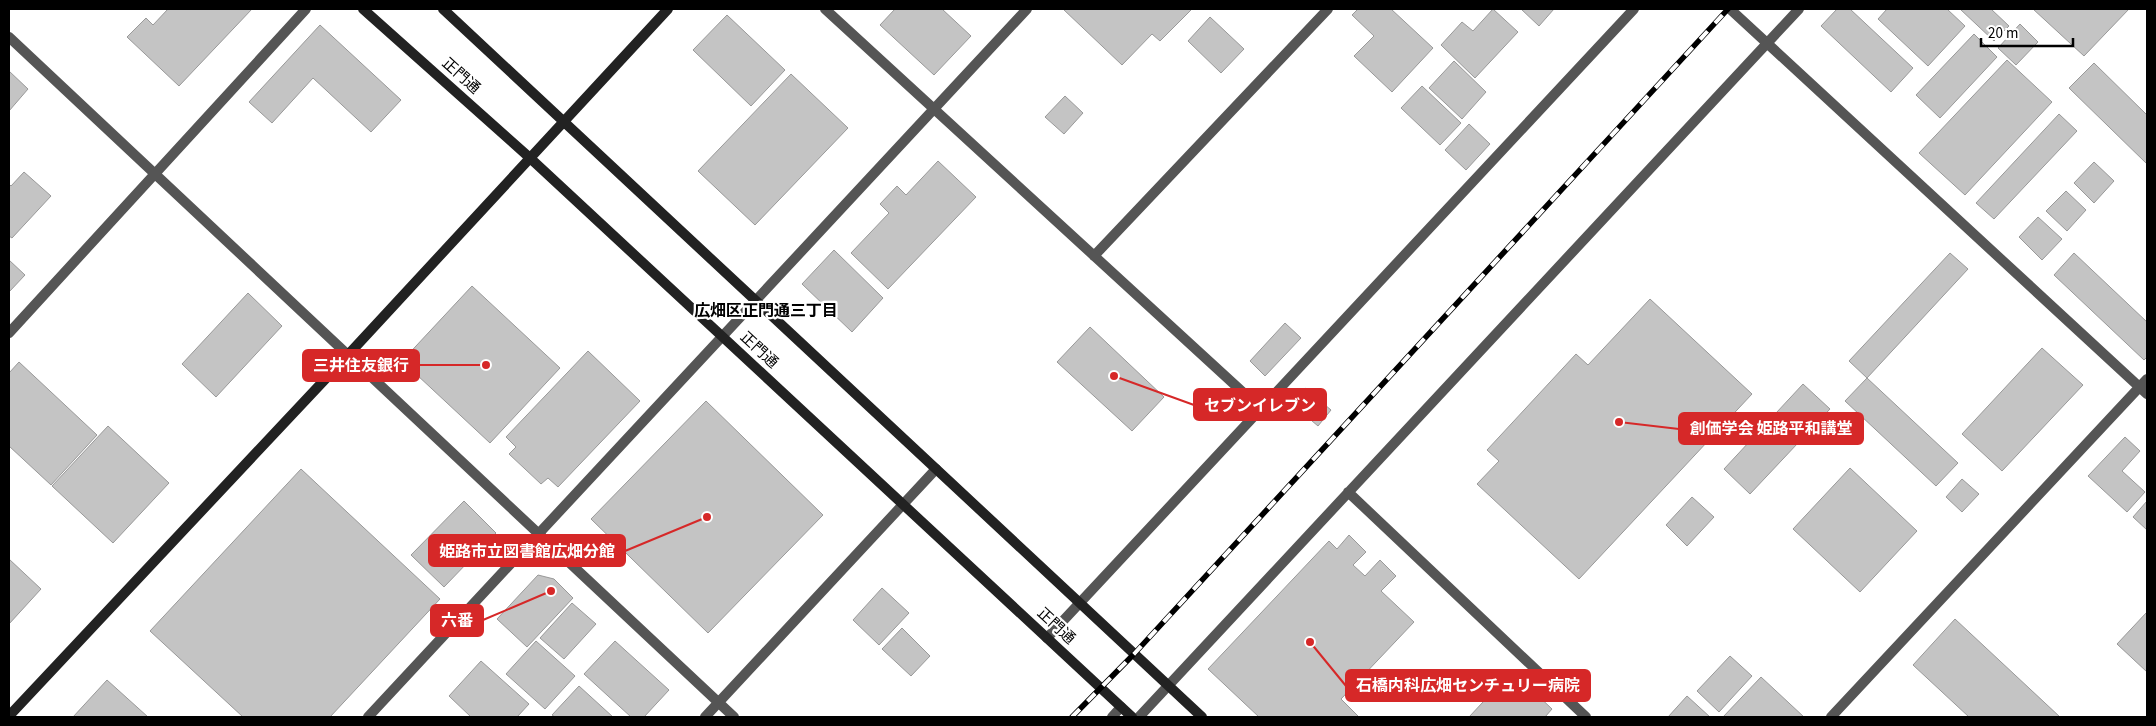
<svg xmlns="http://www.w3.org/2000/svg" width="2156" height="726" font-family="'Source Sans 3','Noto Sans JP',sans-serif">
<rect width="100%" height="100%" fill="#fff"/>
<path fill="#c4c4c4" stroke="#999" d="M 168,9 L 252,9 L 179,86 L 127,37 L 146,18 L 153,25 Z
M 895,9 L 942,9 L 971,36 L 934,75 L 880,25 Z
M 1063,9 L 1192,9 L 1160,41 L 1152,34 L 1122,65 Z
M 1358,9 L 1391,9 L 1433,48 L 1392,92 L 1354,56 L 1374,36 L 1352,15 Z
M 1493,9 L 1518,32 L 1475,78 L 1441,45 L 1462,22 L 1473,31 Z
M 1521,9 L 1554,9 L 1539,26 Z
M 1837,9 L 1850,9 L 1913,68 L 1891,92 L 1821,26 Z
M 1887,9 L 1947,9 L 1965,26 L 1928,66 L 1878,19 Z
M 1960,9 L 1991,9 L 2009,26 L 1994,41 Z
M 2033,9 L 2129,9 L 2084,56 Z
M 727,15 L 785,70 L 751,106 L 693,50 Z
M 1210,17 L 1244,49 L 1221,73 L 1188,41 Z
M 2020,24 L 2038,42 L 2016,65 L 1998,48 Z
M 320,25 L 401,100 L 371,132 L 313,78 L 272,123 L 249,102 Z
M 1974,34 L 1997,57 L 1940,118 L 1916,95 Z
M 2007,60 L 2052,102 L 1965,195 L 1919,153 Z
M 1454,61 L 1486,92 L 1462,119 L 1429,88 Z
M 2094,63 L 2147,115 L 2147,164 L 2069,88 Z
M 9,71 L 28,89 L 9,111 Z
M 791,74 L 848,128 L 755,225 L 698,171 Z
M 1422,86 L 1461,123 L 1440,145 L 1401,108 Z
M 1065,96 L 1083,113 L 1064,134 L 1045,117 Z
M 2059,114 L 2077,131 L 1994,219 L 1976,203 Z
M 1469,124 L 1490,144 L 1466,170 L 1445,150 Z
M 938,161 L 976,197 L 888,289 L 851,253 L 889,213 L 880,204 L 897,186 L 906,195 Z
M 2094,162 L 2114,181 L 2094,203 L 2074,183 Z
M 24,172 L 51,196 L 12,238 L 9,236 L 9,184 L 11,186 Z
M 2066,191 L 2086,210 L 2067,231 L 2046,211 Z
M 2038,217 L 2062,239 L 2042,260 L 2019,237 Z
M 834,250 L 883,298 L 852,332 L 802,284 Z
M 1950,253 L 1968,269 L 1867,378 L 1849,361 Z
M 2074,253 L 2147,322 L 2147,357 L 2144,360 L 2054,275 Z
M 9,260 L 25,275 L 9,292 Z
M 472,286 L 560,368 L 490,443 L 402,361 Z
M 248,293 L 282,326 L 216,397 L 182,364 Z
M 1650,299 L 1752,394 L 1579,579 L 1477,484 L 1499,461 L 1487,450 L 1576,354 L 1588,365 Z
M 1285,323 L 1301,338 L 1265,376 L 1250,361 Z
M 1090,327 L 1164,397 L 1132,431 L 1057,362 Z
M 2042,348 L 2083,385 L 2002,471 L 1962,434 Z
M 588,351 L 640,401 L 558,487 L 548,478 L 541,484 L 509,454 L 516,447 L 506,437 Z
M 19,362 L 97,435 L 51,485 L 9,446 L 9,373 Z
M 1867,378 L 1958,463 L 1936,486 L 1845,401 Z
M 1803,384 L 1830,409 L 1750,494 L 1724,469 Z
M 1305,388 L 1331,410 L 1318,426 L 1292,404 Z
M 706,401 L 823,515 L 708,633 L 591,519 Z
M 108,426 L 169,483 L 113,543 L 52,486 Z
M 2125,437 L 2140,451 L 2122,471 L 2145,492 L 2127,512 L 2088,476 Z
M 1850,468 L 1917,531 L 1860,592 L 1793,529 Z
M 301,469 L 440,599 L 330,717 L 243,717 L 150,631 Z
M 1962,479 L 1979,494 L 1962,512 L 1946,497 Z
M 1692,497 L 1714,517 L 1687,546 L 1666,525 Z
M 464,501 L 496,533 L 444,587 L 411,555 Z
M 2147,501 L 2147,530 L 2133,517 Z
M 1349,535 L 1366,552 L 1353,565 L 1365,576 L 1380,560 L 1396,576 L 1381,591 L 1414,622 L 1341,699 L 1358,716 L 1357,717 L 1259,717 L 1208,669 L 1329,541 L 1337,549 Z
M 9,559 L 41,589 L 9,624 Z
M 538,575 L 554,579 L 573,598 L 527,647 L 497,619 Z
M 882,588 L 909,613 L 879,645 L 853,620 Z
M 572,603 L 596,624 L 564,659 L 540,638 Z
M 2147,612 L 2147,672 L 2117,644 Z
M 1955,619 L 2060,717 L 1969,717 L 1913,665 Z
M 902,628 L 930,656 L 911,676 L 882,649 Z
M 536,641 L 575,676 L 545,709 L 506,674 Z
M 615,641 L 669,690 L 644,717 L 631,717 L 584,674 Z
M 1730,656 L 1752,676 L 1719,712 L 1697,691 Z
M 481,661 L 529,704 L 517,717 L 471,717 L 449,696 Z
M 1512,671 L 1552,709 L 1545,717 L 1469,717 Z
M 1761,677 L 1804,717 L 1723,717 Z
M 107,680 L 148,717 L 73,717 Z
M 579,686 L 613,717 L 555,717 L 552,715 Z
M 1687,696 L 1710,717 L 1668,717 Z"/>
<g fill="none" stroke-linecap="round" stroke-linejoin="round">
<path stroke="#555" stroke-width="10" d="M 825,9 L 1260,408
M 1730,9 L 2147,394
M 9,37 L 734,717
M 1094,256 L 1328,9
M 9,333 L 306,9
M 1348,492 L 1586,717
M 1047,638 L 1634,9
M 368,717 L 1027,9
M 705,717 L 936,469
M 1112,717 L 1121,707
M 1139,717 L 1799,9
M 1831,717 L 2147,379"/>
<path stroke="#222" stroke-width="10" d="M 363,9 L 530,158 L 1132,717
M 443,9 L 1202,717
M 9,716 L 347,356 L 668,9"/>
<g stroke="#000" stroke-width="5.5">
<path id="rail" d="M 1072,717 L 1134,654 L 1728,9"/>
</g>
<use href="#rail" stroke="#fff" stroke-width="4" stroke-dasharray="11" stroke-linecap="butt"/>
</g>
<g text-anchor="middle" dominant-baseline="central" stroke-width="4.5" stroke-linejoin="round" paint-order="stroke">
<g font-size="15" fill="#000" stroke="#fff">
<text transform="translate(461 76) rotate(42)">正門通</text>
<text transform="translate(759 350) rotate(43)">正門通</text>
<text transform="translate(1056 626) rotate(43)">正門通</text>
</g>
<g font-size="16" font-weight="bold" fill="#000" stroke="#fff">
<text x="766" y="311">広畑区正門通三丁目</text>
</g>
</g>
<path fill="none" stroke="#d62828" stroke-width="2" d="M486 365L419 365M1114 376L1194 405M1619 422L1679 429M707 517L625 551M551 591L483 620M1310 642L1346 686"/>
<g fill="#d62828" stroke="#fff" stroke-width="2">
<circle cx="486" cy="365" r="5"/>
<circle cx="1114" cy="376" r="5"/>
<circle cx="1619" cy="422" r="5"/>
<circle cx="707" cy="517" r="5"/>
<circle cx="551" cy="591" r="5"/>
<circle cx="1310" cy="642" r="5"/>
</g>
<g fill="#d62828" stroke="#d62828" stroke-width="2">
<rect x="303" y="350" width="116" height="31" rx="5"/>
<rect x="1194" y="389" width="132" height="31" rx="5"/>
<rect x="1679" y="413" width="184" height="31" rx="5"/>
<rect x="429" y="535" width="196" height="31" rx="5"/>
<rect x="431" y="605" width="52" height="31" rx="5"/>
<rect x="1346" y="670" width="244" height="31" rx="5"/>
</g>
<g font-size="16" text-anchor="middle" font-weight="bold" fill="#fff">
<text x="361" y="371">三井住友銀行</text>
<text x="1260" y="411">セブンイレブン</text>
<text x="1771" y="434">創価学会 姫路平和講堂</text>
<text x="527" y="557">姫路市立図書館広畑分館</text>
<text x="457" y="626">六番</text>
<text x="1468" y="691">石橋内科広畑センチュリー病院</text>
</g>
<rect width="2156" height="726" fill="none" stroke="#000000" stroke-width="20"/>
<path d="M1981 38v8h92v-8" fill="none" stroke="#000000" stroke-width="2.5"/>
<text x="1988" y="38" font-size="15" fill="#000000" stroke="#ffffff" stroke-width="4" paint-order="stroke">20 m</text>
</svg>
